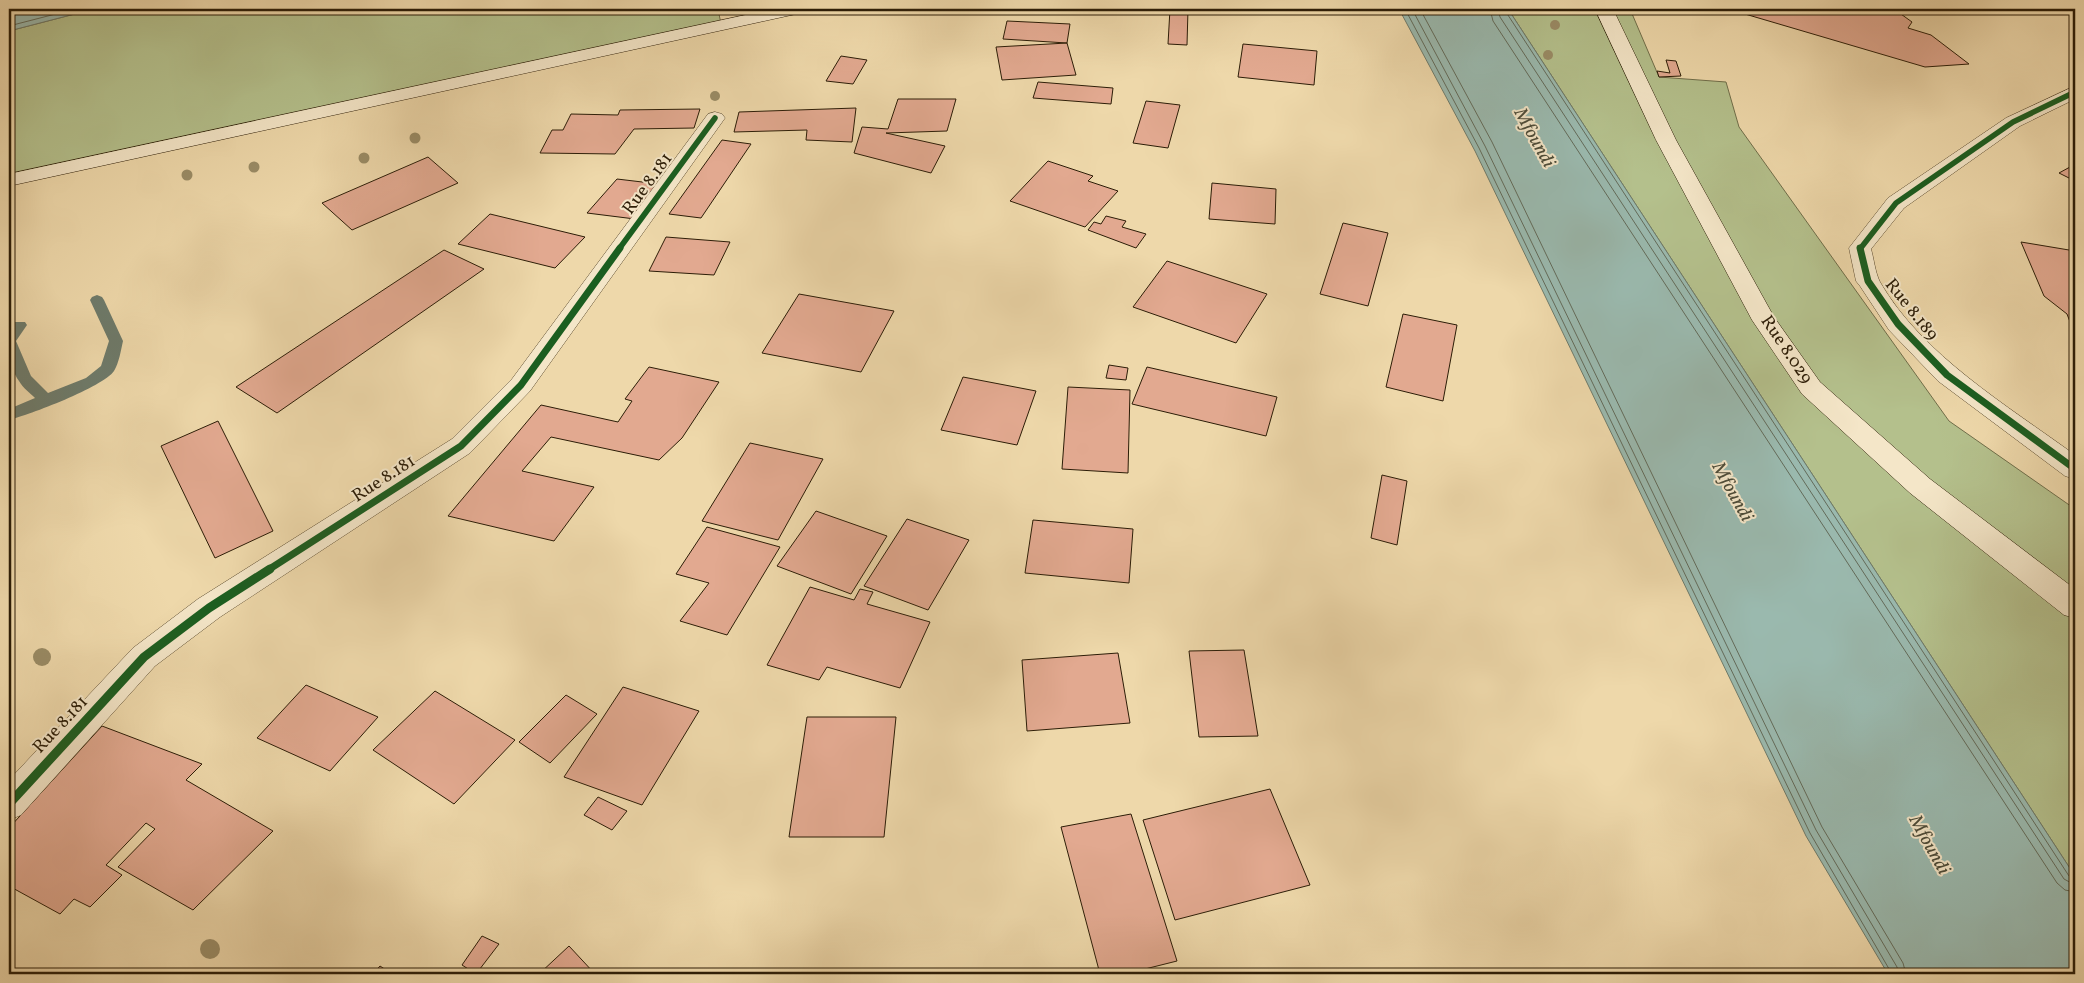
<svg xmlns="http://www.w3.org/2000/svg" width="2084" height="983" font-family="Vollkorn,serif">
<rect width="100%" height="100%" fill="#eed8aa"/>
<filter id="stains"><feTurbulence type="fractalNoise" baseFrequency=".004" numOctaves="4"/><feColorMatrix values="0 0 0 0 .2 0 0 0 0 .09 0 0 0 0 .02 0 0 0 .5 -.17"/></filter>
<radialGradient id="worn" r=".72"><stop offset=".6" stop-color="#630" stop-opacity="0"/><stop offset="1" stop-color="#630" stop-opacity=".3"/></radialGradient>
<path fill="#b4c08c" stroke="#706e4a" d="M 94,9 L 718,9 L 721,24 L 298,118 L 9,180 L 9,31 Z
M 1508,9 L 1630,9 L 1659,77 L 1726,82 L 1739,127 L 1949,421 L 2075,509 L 2075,876 Z"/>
<path fill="#9ab9ae" stroke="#6e7b6b" d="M 9,9 L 94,9 L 9,31 Z
M 1399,9 L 1508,9 L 2075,876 L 2075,974 L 1888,974 L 1806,836 L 1475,151 Z"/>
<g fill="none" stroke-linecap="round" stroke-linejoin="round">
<path stroke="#636b5a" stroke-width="1" d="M 1405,9 L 1479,148 L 1810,833 L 1892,974
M 1412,9 L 1485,146 L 1816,830 L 1897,967 L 1898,974
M 1420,9 L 1492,142 L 1822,827 L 1903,963 L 1906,974
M 1490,9 L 1493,21 L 2057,883 L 2065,890 L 2075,892
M 1498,9 L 1500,17 L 2064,879 L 2075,885
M 1504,9 L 2069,876 L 2075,878
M 9,26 L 75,9"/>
<path fill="#6e7b6b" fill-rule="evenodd" d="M 97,295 L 102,297 L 104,300 L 123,341 C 121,350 119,363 114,371 C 103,387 29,415 9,420 L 9,409 L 35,398 C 30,393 23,388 19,381 C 8,365 3,338 15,322 L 25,322 L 27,325 L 16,341 L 31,376 L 48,393 L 86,378 L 101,366 L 109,341 L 90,300 L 92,297 Z"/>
</g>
<path fill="#e2a990" stroke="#2c1d07" d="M 1170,9 L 1188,9 L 1187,45 L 1168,44 Z
M 1728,9 L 1894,9 L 1912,22 L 1908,28 L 1931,35 L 1969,64 L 1925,67 Z
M 1007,21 L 1070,24 L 1067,43 L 1003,39 Z
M 1067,43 L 1076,75 L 1002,80 L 996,47 Z
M 1243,44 L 1317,51 L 1314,85 L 1238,77 Z
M 841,56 L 867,60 L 853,84 L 826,81 Z
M 1666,60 L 1676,61 L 1681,76 L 1659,77 L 1657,71 L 1670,73 Z
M 1038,82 L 1113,88 L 1111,104 L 1033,98 Z
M 898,99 L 956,99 L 947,131 L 886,133 L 945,146 L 931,173 L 854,153 L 862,127 L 888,129 Z
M 1146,101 L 1180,105 L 1168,148 L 1133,143 Z
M 856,108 L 852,142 L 806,140 L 807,130 L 734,132 L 739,112 Z
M 700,109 L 694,128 L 634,129 L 615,154 L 540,153 L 552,130 L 563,130 L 571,114 L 618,115 L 620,110 Z
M 722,140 L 751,144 L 701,218 L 669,214 Z
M 428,157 L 458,183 L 352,230 L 322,203 Z
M 1048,161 L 1093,176 L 1088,181 L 1118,191 L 1085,227 L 1010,201 Z
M 2070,167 L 2075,170 L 2075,181 L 2059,173 Z
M 617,179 L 659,184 L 635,219 L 587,213 Z
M 1212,183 L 1276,189 L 1275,224 L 1209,219 Z
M 490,214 L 585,237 L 555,268 L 458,244 Z
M 1106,216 L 1126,221 L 1122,227 L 1146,234 L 1136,248 L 1088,230 L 1094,222 L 1101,224 Z
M 1343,223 L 1388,233 L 1368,306 L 1320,294 Z
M 666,237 L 730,242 L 714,275 L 649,271 Z
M 2021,242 L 2075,251 L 2075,335 L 2067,314 L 2044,296 Z
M 444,250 L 484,269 L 277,413 L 236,387 Z
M 1167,261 L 1267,294 L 1236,343 L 1133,307 Z
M 799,294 L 894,311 L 861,372 L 762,353 Z
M 1403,314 L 1457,325 L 1443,401 L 1386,387 Z
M 1109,365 L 1128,368 L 1126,380 L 1106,378 Z
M 649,367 L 719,382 L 682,438 L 659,460 L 551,437 L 522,471 L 594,487 L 554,541 L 448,516 L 541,405 L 618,422 L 632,401 L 625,399 Z
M 1147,367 L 1277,397 L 1266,436 L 1132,404 Z
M 963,377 L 1036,391 L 1017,445 L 941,430 Z
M 1068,387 L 1130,390 L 1128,473 L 1062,469 Z
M 218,421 L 273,531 L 215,558 L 161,446 Z
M 750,443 L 823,459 L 778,540 L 702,521 Z
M 1382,475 L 1407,481 L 1397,545 L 1371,538 Z
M 816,511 L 887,536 L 851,594 L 777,566 Z
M 907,519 L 969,540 L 928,610 L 864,586 Z
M 1033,520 L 1133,529 L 1129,583 L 1025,573 Z
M 707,527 L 780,547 L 727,635 L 680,621 L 709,583 L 676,574 Z
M 810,587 L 854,600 L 860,589 L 873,592 L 867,604 L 930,622 L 900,688 L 827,667 L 819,680 L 767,665 Z
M 1244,650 L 1258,736 L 1199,737 L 1189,651 Z
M 1118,653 L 1130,723 L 1027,731 L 1022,660 Z
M 306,685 L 378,717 L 330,771 L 257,738 Z
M 623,687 L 699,711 L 642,805 L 564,777 Z
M 435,691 L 515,740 L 454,804 L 373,750 Z
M 566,695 L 597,714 L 550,763 L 519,742 Z
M 807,717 L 896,717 L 884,837 L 789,837 Z
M 102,726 L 202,764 L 186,780 L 273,831 L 193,910 L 118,867 L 155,829 L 146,823 L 106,865 L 122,875 L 90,907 L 74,899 L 60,914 L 9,886 L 9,828 Z
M 1270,789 L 1310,885 L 1175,920 L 1143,820 Z
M 598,797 L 627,811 L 612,830 L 584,815 Z
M 1131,814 L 1177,961 L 1125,974 L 1100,974 L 1061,827 Z
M 482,936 L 499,944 L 476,974 L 462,965 Z
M 569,946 L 595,974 L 539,974 Z
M 380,966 L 392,974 L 373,974 Z"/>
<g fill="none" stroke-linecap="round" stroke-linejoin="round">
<g stroke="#5c4c30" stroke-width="1">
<path id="minor" d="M 2075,86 L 2075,99 L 2020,126 L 1904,208 L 1871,249 C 1874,259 1875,272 1880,282 C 1922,355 2008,406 2075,455 L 2075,479 L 2065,476 L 1938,381 L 1889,330 L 1860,286 L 1856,281 L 1849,248 L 1888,198 L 2006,118 Z
M 715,112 L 722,114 L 725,118 L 530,391 L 470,453 L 220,617 L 155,666 L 21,815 L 9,820 L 9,780 L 133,648 L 198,599 L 452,439 L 512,379 L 708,114 Z"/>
</g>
<g stroke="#2c1d07" stroke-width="1">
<path id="secondary" d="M 773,9 L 805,9 L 802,13 L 796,14 L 9,186 L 9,174 Z
M 1595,9 L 1613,9 L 1676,140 L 1774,317 L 1820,382 L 1930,479 L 2075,589 L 2075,618 L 2064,615 L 1910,493 L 1802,394 L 1752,320 L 1656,140 Z"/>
</g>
<use href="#minor" fill="#f4e6c8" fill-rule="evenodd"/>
<use href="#secondary" fill="#f4e6c8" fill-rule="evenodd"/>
<g stroke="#f4e6c8" stroke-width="8">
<path id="cycleway-far2" d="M 619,249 L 715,118
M 1860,249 L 1896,203 L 2013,122 L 2075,92"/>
</g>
<g stroke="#f4e6c8" stroke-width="10">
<path id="cycleway-far1" d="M 1860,248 L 1868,281 L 1898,324 L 1947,375 L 2075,469
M 268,570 L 461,446 L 521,385 L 620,248"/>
</g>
<g stroke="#f4e6c8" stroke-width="12">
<path id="cycleway" d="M 9,804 L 144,657 L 209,608 L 270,569"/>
</g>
<use href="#cycleway-far2" stroke="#1b5e20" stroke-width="5.5"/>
<use href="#cycleway-far1" stroke="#1b5e20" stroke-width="7"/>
<use href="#cycleway" stroke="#1b5e20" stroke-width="9"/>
</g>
<g fill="#9a8c66">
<circle cx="1555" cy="25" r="5"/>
<circle cx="1548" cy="55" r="5"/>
<circle cx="715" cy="96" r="5"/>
<circle cx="415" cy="138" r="5.5"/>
<circle cx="364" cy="158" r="5.5"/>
<circle cx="254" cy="167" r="5.5"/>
<circle cx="187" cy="175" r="5.5"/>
<circle cx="42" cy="657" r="9"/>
<circle cx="210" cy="949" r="10"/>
</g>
<g text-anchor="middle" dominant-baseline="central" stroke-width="4" stroke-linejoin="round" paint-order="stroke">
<g font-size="18" fill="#2c1d07" stroke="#f4e6c8">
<text transform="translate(648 184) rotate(-54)">Rue 8.181</text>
<text transform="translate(1911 310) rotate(51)">Rue 8.189</text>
<text transform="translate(1786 350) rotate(56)">Rue 8.029</text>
<text transform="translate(384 479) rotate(-33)">Rue 8.181</text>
<text transform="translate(61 725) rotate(-47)">Rue 8.181</text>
</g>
<g font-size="19" font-style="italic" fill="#4d4c39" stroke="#f4e6c8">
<text transform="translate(1534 138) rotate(61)">Mfoundi</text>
<text transform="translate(1732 492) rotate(61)">Mfoundi</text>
<text transform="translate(1929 845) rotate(61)">Mfoundi</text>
</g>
</g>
<rect width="2084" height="983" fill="none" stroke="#eed8aa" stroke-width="30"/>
<rect x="10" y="10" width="2064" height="963" fill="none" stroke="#2c1d07" stroke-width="2.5"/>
<rect x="15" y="15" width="2054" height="953" fill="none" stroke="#2c1d07"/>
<rect width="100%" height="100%" filter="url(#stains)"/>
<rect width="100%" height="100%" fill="url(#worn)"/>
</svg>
